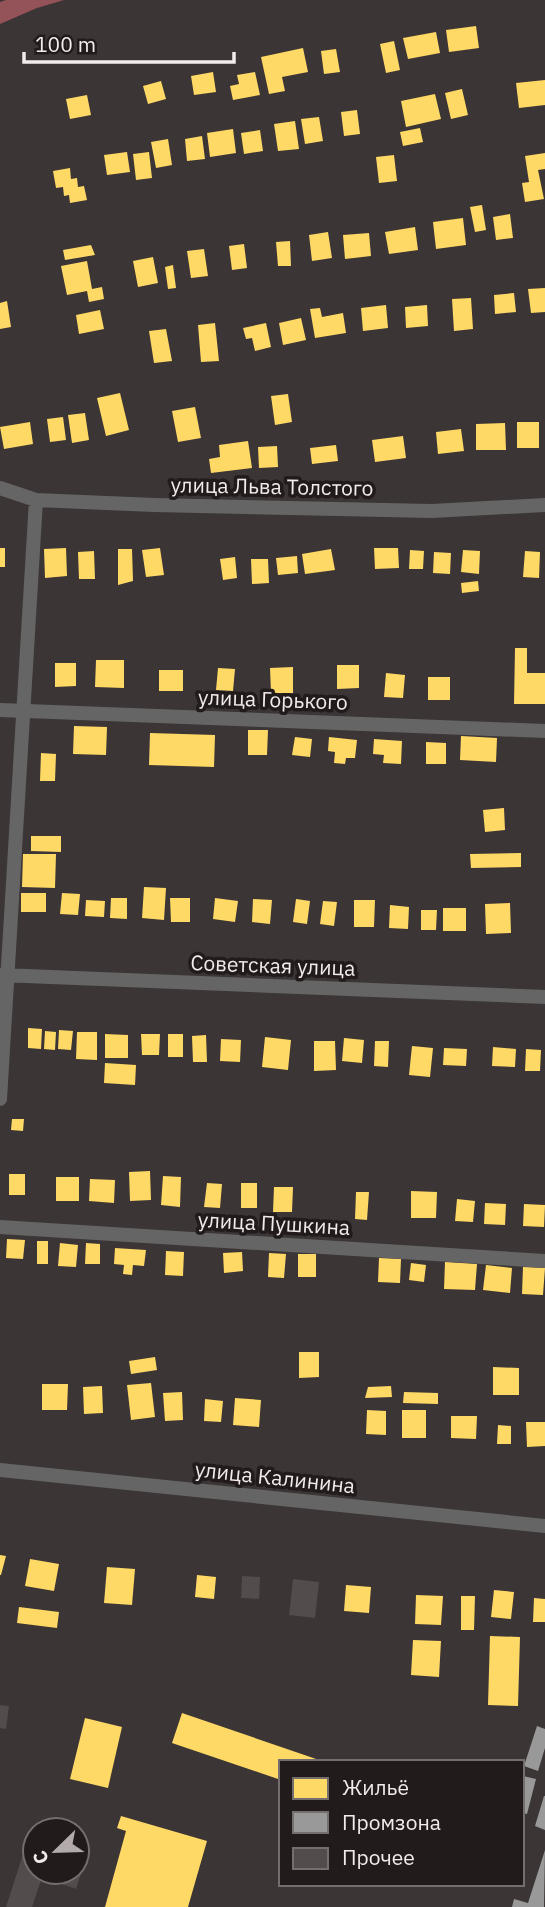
<svg xmlns="http://www.w3.org/2000/svg" width="545" height="1907" font-family="'IBM Plex Sans',sans-serif">
<rect width="100%" height="100%" fill="#3c3535"/>
<path fill="#935359" d="M 6,0 L 64,0 L 37,8 L 0,24 L 0,2 Z"/>
<path fill="#ffd966" d="M 476,26 L 479,48 L 449,52 L 446,30 Z
M 436,32 L 440,53 L 408,59 L 403,38 Z
M 394,41 L 400,70 L 386,73 L 380,44 Z
M 303,48 L 308,72 L 282,77 L 285,91 L 269,94 L 261,57 Z
M 336,49 L 340,72 L 324,74 L 321,51 Z
M 213,72 L 216,92 L 194,95 L 191,76 Z
M 255,72 L 260,95 L 233,100 L 230,86 L 239,84 L 237,75 Z
M 545,80 L 545,105 L 519,108 L 516,83 Z
M 161,81 L 166,99 L 148,104 L 143,86 Z
M 462,89 L 468,115 L 451,119 L 445,93 Z
M 435,94 L 441,119 L 406,127 L 401,101 Z
M 87,95 L 91,115 L 70,119 L 66,99 Z
M 357,110 L 360,134 L 344,136 L 341,112 Z
M 319,117 L 323,141 L 305,144 L 301,119 Z
M 295,121 L 299,149 L 278,151 L 274,124 Z
M 420,128 L 423,142 L 403,146 L 400,132 Z
M 233,129 L 236,153 L 210,157 L 207,133 Z
M 260,130 L 263,151 L 244,154 L 241,133 Z
M 202,136 L 205,159 L 187,161 L 185,139 Z
M 168,139 L 172,165 L 156,168 L 151,142 Z
M 127,152 L 130,172 L 107,175 L 104,155 Z
M 149,152 L 152,178 L 136,180 L 133,154 Z
M 545,153 L 545,169 L 538,170 L 544,199 L 525,202 L 522,183 L 529,182 L 525,156 Z
M 394,155 L 397,181 L 379,183 L 376,157 Z
M 70,168 L 71,179 L 77,178 L 78,187 L 84,186 L 87,200 L 70,203 L 69,195 L 64,196 L 63,187 L 56,188 L 53,171 Z
M 482,205 L 486,230 L 475,232 L 470,207 Z
M 510,214 L 513,238 L 496,240 L 493,217 Z
M 463,218 L 466,245 L 436,249 L 433,222 Z
M 415,227 L 418,250 L 389,254 L 385,232 Z
M 328,232 L 332,258 L 312,261 L 309,235 Z
M 369,233 L 371,256 L 345,259 L 343,235 Z
M 290,241 L 291,266 L 278,266 L 276,242 Z
M 244,244 L 247,268 L 232,270 L 229,246 Z
M 91,245 L 95,255 L 65,260 L 63,250 Z
M 204,249 L 208,276 L 191,278 L 187,251 Z
M 153,257 L 158,283 L 138,287 L 133,261 Z
M 87,261 L 92,289 L 102,287 L 104,299 L 89,302 L 87,291 L 67,295 L 61,266 Z
M 173,265 L 176,288 L 168,289 L 165,267 Z
M 545,288 L 545,312 L 531,313 L 528,289 Z
M 514,293 L 516,312 L 495,314 L 494,295 Z
M 471,298 L 473,329 L 454,331 L 452,299 Z
M 7,301 L 11,327 L 0,329 L 0,303 Z
M 386,305 L 388,328 L 363,331 L 361,308 Z
M 427,305 L 428,326 L 406,328 L 405,307 Z
M 320,308 L 322,317 L 343,313 L 346,333 L 315,338 L 310,309 Z
M 100,310 L 104,329 L 79,334 L 76,315 Z
M 301,318 L 306,340 L 283,345 L 279,323 Z
M 215,323 L 219,361 L 201,362 L 198,325 Z
M 266,323 L 271,347 L 255,351 L 252,338 L 246,339 L 243,328 Z
M 166,329 L 172,361 L 154,363 L 149,331 Z
M 120,393 L 129,430 L 106,436 L 97,398 Z
M 288,394 L 292,422 L 275,425 L 271,396 Z
M 195,407 L 201,438 L 178,442 L 172,411 Z
M 85,413 L 89,440 L 72,443 L 68,415 Z
M 63,417 L 66,440 L 50,442 L 47,419 Z
M 30,422 L 33,444 L 4,449 L 0,427 Z
M 517,422 L 539,422 L 539,448 L 517,448 Z
M 505,423 L 506,450 L 476,450 L 476,424 Z
M 461,429 L 464,451 L 438,454 L 436,432 Z
M 403,436 L 406,458 L 375,462 L 372,440 Z
M 248,441 L 252,468 L 211,473 L 209,459 L 220,457 L 219,445 Z
M 336,445 L 338,461 L 312,464 L 310,448 Z
M 277,446 L 278,467 L 259,468 L 258,447 Z
M 0,548 L 5,548 L 5,567 L 0,567 Z
M 66,548 L 67,576 L 45,578 L 44,549 Z
M 160,548 L 164,575 L 146,577 L 142,550 Z
M 374,548 L 398,548 L 399,568 L 375,569 Z
M 118,549 L 132,549 L 133,581 L 118,585 Z
M 331,549 L 335,570 L 305,574 L 302,554 Z
M 410,550 L 424,551 L 423,569 L 409,569 Z
M 463,550 L 480,551 L 479,574 L 461,572 Z
M 94,551 L 95,579 L 79,579 L 78,552 Z
M 525,551 L 540,552 L 539,578 L 523,577 Z
M 434,552 L 451,553 L 450,574 L 433,573 Z
M 297,556 L 298,573 L 278,575 L 276,558 Z
M 235,557 L 237,578 L 223,580 L 220,559 Z
M 251,559 L 268,559 L 269,583 L 252,584 Z
M 478,581 L 479,591 L 462,593 L 461,583 Z
M 515,648 L 527,648 L 527,673 L 545,673 L 545,704 L 514,704 Z
M 96,660 L 124,660 L 124,688 L 95,687 Z
M 55,663 L 76,663 L 76,686 L 55,687 Z
M 337,665 L 359,665 L 359,688 L 337,689 Z
M 293,667 L 293,693 L 271,693 L 270,668 Z
M 218,668 L 235,669 L 233,691 L 216,690 Z
M 159,670 L 183,670 L 183,691 L 159,691 Z
M 386,673 L 405,675 L 403,698 L 384,697 Z
M 428,677 L 450,677 L 450,700 L 428,700 Z
M 74,726 L 107,727 L 106,755 L 73,754 Z
M 248,730 L 268,730 L 267,755 L 248,755 Z
M 150,733 L 215,735 L 214,767 L 149,765 Z
M 461,736 L 497,738 L 496,762 L 460,760 Z
M 295,737 L 312,739 L 310,757 L 292,755 Z
M 329,737 L 357,740 L 355,758 L 346,758 L 345,764 L 334,763 L 335,752 L 328,751 Z
M 374,739 L 402,741 L 401,764 L 383,763 L 384,755 L 373,754 Z
M 426,742 L 446,743 L 446,764 L 426,764 Z
M 41,753 L 56,754 L 55,781 L 40,781 Z
M 504,808 L 505,830 L 485,832 L 483,810 Z
M 31,836 L 61,836 L 61,852 L 31,851 Z
M 521,853 L 521,867 L 471,868 L 470,854 Z
M 23,854 L 56,854 L 55,888 L 22,887 Z
M 144,887 L 166,888 L 164,920 L 142,918 Z
M 21,893 L 46,893 L 46,912 L 21,912 Z
M 62,893 L 80,894 L 78,915 L 60,914 Z
M 111,898 L 127,898 L 127,919 L 110,918 Z
M 170,898 L 190,898 L 190,922 L 171,922 Z
M 215,898 L 238,901 L 235,922 L 213,919 Z
M 253,899 L 272,900 L 270,924 L 252,922 Z
M 296,899 L 310,901 L 307,924 L 293,922 Z
M 86,900 L 105,901 L 104,917 L 85,916 Z
M 354,900 L 375,900 L 374,927 L 354,927 Z
M 323,901 L 337,902 L 334,926 L 320,924 Z
M 510,903 L 511,933 L 486,934 L 485,904 Z
M 390,905 L 409,907 L 408,929 L 389,928 Z
M 443,908 L 466,908 L 466,931 L 443,931 Z
M 421,910 L 437,910 L 436,930 L 421,930 Z
M 28,1028 L 42,1029 L 41,1049 L 28,1048 Z
M 59,1030 L 73,1031 L 71,1050 L 58,1049 Z
M 45,1031 L 56,1032 L 55,1050 L 44,1049 Z
M 77,1032 L 97,1032 L 97,1060 L 76,1059 Z
M 105,1034 L 128,1035 L 128,1058 L 105,1058 Z
M 141,1034 L 160,1034 L 159,1055 L 142,1055 Z
M 168,1034 L 183,1034 L 183,1057 L 168,1057 Z
M 206,1035 L 207,1062 L 193,1062 L 192,1036 Z
M 265,1037 L 291,1040 L 288,1070 L 262,1067 Z
M 344,1038 L 364,1040 L 362,1063 L 342,1061 Z
M 221,1039 L 241,1040 L 240,1062 L 220,1061 Z
M 314,1041 L 335,1041 L 336,1070 L 314,1071 Z
M 375,1041 L 389,1041 L 388,1067 L 374,1066 Z
M 412,1046 L 433,1048 L 430,1077 L 409,1075 Z
M 493,1047 L 516,1049 L 515,1067 L 492,1066 Z
M 444,1048 L 467,1049 L 466,1066 L 443,1065 Z
M 526,1049 L 541,1050 L 540,1071 L 525,1071 Z
M 105,1063 L 136,1065 L 135,1085 L 104,1083 Z
M 12,1119 L 24,1119 L 23,1131 L 11,1130 Z
M 150,1171 L 151,1200 L 130,1201 L 129,1172 Z
M 9,1174 L 25,1174 L 25,1195 L 9,1195 Z
M 163,1176 L 181,1177 L 180,1207 L 161,1205 Z
M 56,1177 L 79,1177 L 79,1201 L 56,1201 Z
M 90,1179 L 115,1180 L 114,1203 L 89,1201 Z
M 207,1183 L 222,1184 L 220,1208 L 204,1207 Z
M 241,1183 L 257,1183 L 257,1208 L 241,1208 Z
M 274,1187 L 293,1187 L 292,1212 L 273,1212 Z
M 411,1191 L 437,1192 L 436,1218 L 411,1218 Z
M 356,1192 L 369,1192 L 367,1220 L 355,1219 Z
M 457,1199 L 475,1201 L 473,1222 L 455,1221 Z
M 485,1203 L 506,1204 L 505,1225 L 484,1224 Z
M 524,1204 L 545,1205 L 544,1227 L 523,1226 Z
M 7,1239 L 25,1240 L 23,1259 L 6,1258 Z
M 37,1241 L 48,1241 L 48,1264 L 37,1264 Z
M 60,1243 L 78,1245 L 76,1267 L 58,1266 Z
M 86,1243 L 100,1244 L 100,1264 L 85,1264 Z
M 115,1248 L 146,1250 L 144,1266 L 133,1265 L 132,1275 L 123,1274 L 124,1265 L 114,1264 Z
M 166,1251 L 184,1252 L 183,1276 L 165,1275 Z
M 242,1252 L 243,1271 L 224,1273 L 223,1253 Z
M 269,1253 L 286,1254 L 284,1278 L 268,1277 Z
M 298,1254 L 316,1254 L 316,1277 L 298,1277 Z
M 379,1258 L 401,1259 L 400,1283 L 378,1282 Z
M 445,1262 L 477,1264 L 475,1290 L 444,1289 Z
M 411,1263 L 426,1265 L 424,1282 L 409,1280 Z
M 486,1265 L 512,1268 L 510,1293 L 483,1290 Z
M 523,1267 L 545,1268 L 543,1295 L 522,1294 Z
M 299,1352 L 319,1352 L 319,1377 L 299,1378 Z
M 155,1357 L 157,1370 L 131,1374 L 129,1361 Z
M 493,1367 L 519,1368 L 519,1395 L 493,1395 Z
M 151,1383 L 155,1417 L 131,1420 L 127,1385 Z
M 42,1384 L 68,1384 L 67,1410 L 42,1410 Z
M 102,1386 L 103,1413 L 84,1414 L 83,1387 Z
M 391,1386 L 392,1397 L 365,1398 L 368,1387 Z
M 182,1392 L 183,1420 L 165,1421 L 163,1393 Z
M 404,1392 L 438,1393 L 438,1404 L 403,1403 Z
M 235,1398 L 261,1400 L 259,1427 L 233,1425 Z
M 205,1399 L 223,1401 L 221,1422 L 204,1421 Z
M 367,1410 L 386,1411 L 386,1435 L 366,1434 Z
M 402,1410 L 426,1410 L 426,1438 L 402,1438 Z
M 451,1416 L 477,1416 L 476,1439 L 451,1438 Z
M 526,1422 L 545,1422 L 545,1446 L 527,1447 Z
M 498,1425 L 511,1426 L 511,1444 L 497,1444 Z
M 0,1555 L 6,1556 L 1,1575 L 0,1575 Z
M 30,1559 L 59,1564 L 54,1591 L 25,1586 Z
M 107,1567 L 135,1569 L 132,1605 L 104,1603 Z
M 197,1575 L 216,1577 L 214,1599 L 195,1597 Z
M 346,1585 L 371,1587 L 369,1613 L 344,1611 Z
M 494,1590 L 514,1592 L 511,1619 L 491,1617 Z
M 416,1595 L 443,1596 L 441,1625 L 415,1624 Z
M 461,1596 L 475,1596 L 474,1630 L 461,1630 Z
M 534,1598 L 545,1599 L 545,1622 L 533,1622 Z
M 19,1607 L 59,1612 L 57,1628 L 17,1623 Z
M 490,1636 L 520,1637 L 518,1706 L 488,1705 Z
M 413,1640 L 441,1641 L 439,1677 L 411,1675 Z
M 182,1713 L 322,1761 L 322,1762 L 281,1762 L 281,1780 L 172,1743 Z
M 85,1718 L 122,1727 L 108,1788 L 70,1779 Z
M 121,1816 L 207,1841 L 188,1907 L 105,1907 L 126,1831 L 117,1828 Z"/>
<path fill="#999" d="M 537,1726 L 545,1729 L 545,1748 L 538,1771 L 524,1766 Z
M 523,1776 L 536,1779 L 527,1814 L 522,1813 Z
M 544,1796 L 545,1796 L 545,1830 L 535,1826 Z
M 545,1850 L 544,1907 L 512,1907 L 514,1899 L 528,1903 Z"/>
<path fill="#524c4c" d="M 242,1576 L 260,1577 L 259,1599 L 241,1598 Z
M 293,1579 L 319,1582 L 315,1618 L 289,1615 Z
M 0,1705 L 9,1706 L 6,1729 L 0,1728 Z
M 28,1839 L 35,1841 L 35,1872 L 77,1872 L 77,1855 L 86,1858 L 76,1889 L 42,1877 L 32,1907 L 6,1907 Z"/>
<g fill="none" stroke-linecap="round" stroke-linejoin="round">
<path stroke="#656565" stroke-width="14" d="M 0,488 L 36,500 L 154,505 L 432,511 L 545,505
M 0,710 L 545,731
M 1,975 L 545,997
M 0,1099 L 36,500
M 0,1227 L 545,1261
M 0,1470 L 545,1526"/>
</g>
<g text-anchor="middle" dominant-baseline="central" stroke-width="7" stroke-linejoin="round" paint-order="stroke">
<g font-size="21" fill="#f3eaea" stroke="#211b1c">
<text transform="translate(272 486) rotate(1)">улица Льва Толстого</text>
<text transform="translate(273 699) rotate(2)">улица Горького</text>
<text transform="translate(273 965) rotate(2)">Советская улица</text>
<text transform="translate(274 1223) rotate(3)">улица Пушкина</text>
<text transform="translate(275 1477) rotate(6)">улица Калинина</text>
</g>
</g>
<rect x="279" y="1760" width="245" height="126" fill="#211b1c" stroke="#756e6e" stroke-width="2"/>
<rect x="293" y="1778" width="35" height="21" fill="#ffd966" stroke="#756e6e" stroke-width="2"/>
<text x="342" y="1795" font-size="21" fill="#f3eaea">Жильё</text>
<rect x="293" y="1812" width="35" height="21" fill="#999999" stroke="#756e6e" stroke-width="2"/>
<text x="342" y="1830" font-size="21" fill="#f3eaea">Промзона</text>
<rect x="293" y="1848" width="35" height="21" fill="#524c4c" stroke="#756e6e" stroke-width="2"/>
<text x="342" y="1865" font-size="21" fill="#f3eaea">Прочее</text>
<g transform="translate(56 1851) rotate(247)"><circle r="33" fill="#211b1c" stroke="#756e6e" stroke-width="2"/>
<path d="M0-5L12 26L0 18L-12 26Z" fill="#b3abab"/>
<text y="-10" font-size="19" font-weight="bold" text-anchor="middle" fill="#f3eaea">С</text>
</g>
<path d="M24 52v10h210v-10" fill="none" stroke="#f3eaea" stroke-width="3.5"/>
<text x="35" y="52" font-size="21" fill="#f3eaea" stroke="#211b1c" stroke-width="5" paint-order="stroke">100 m</text>
</svg>
